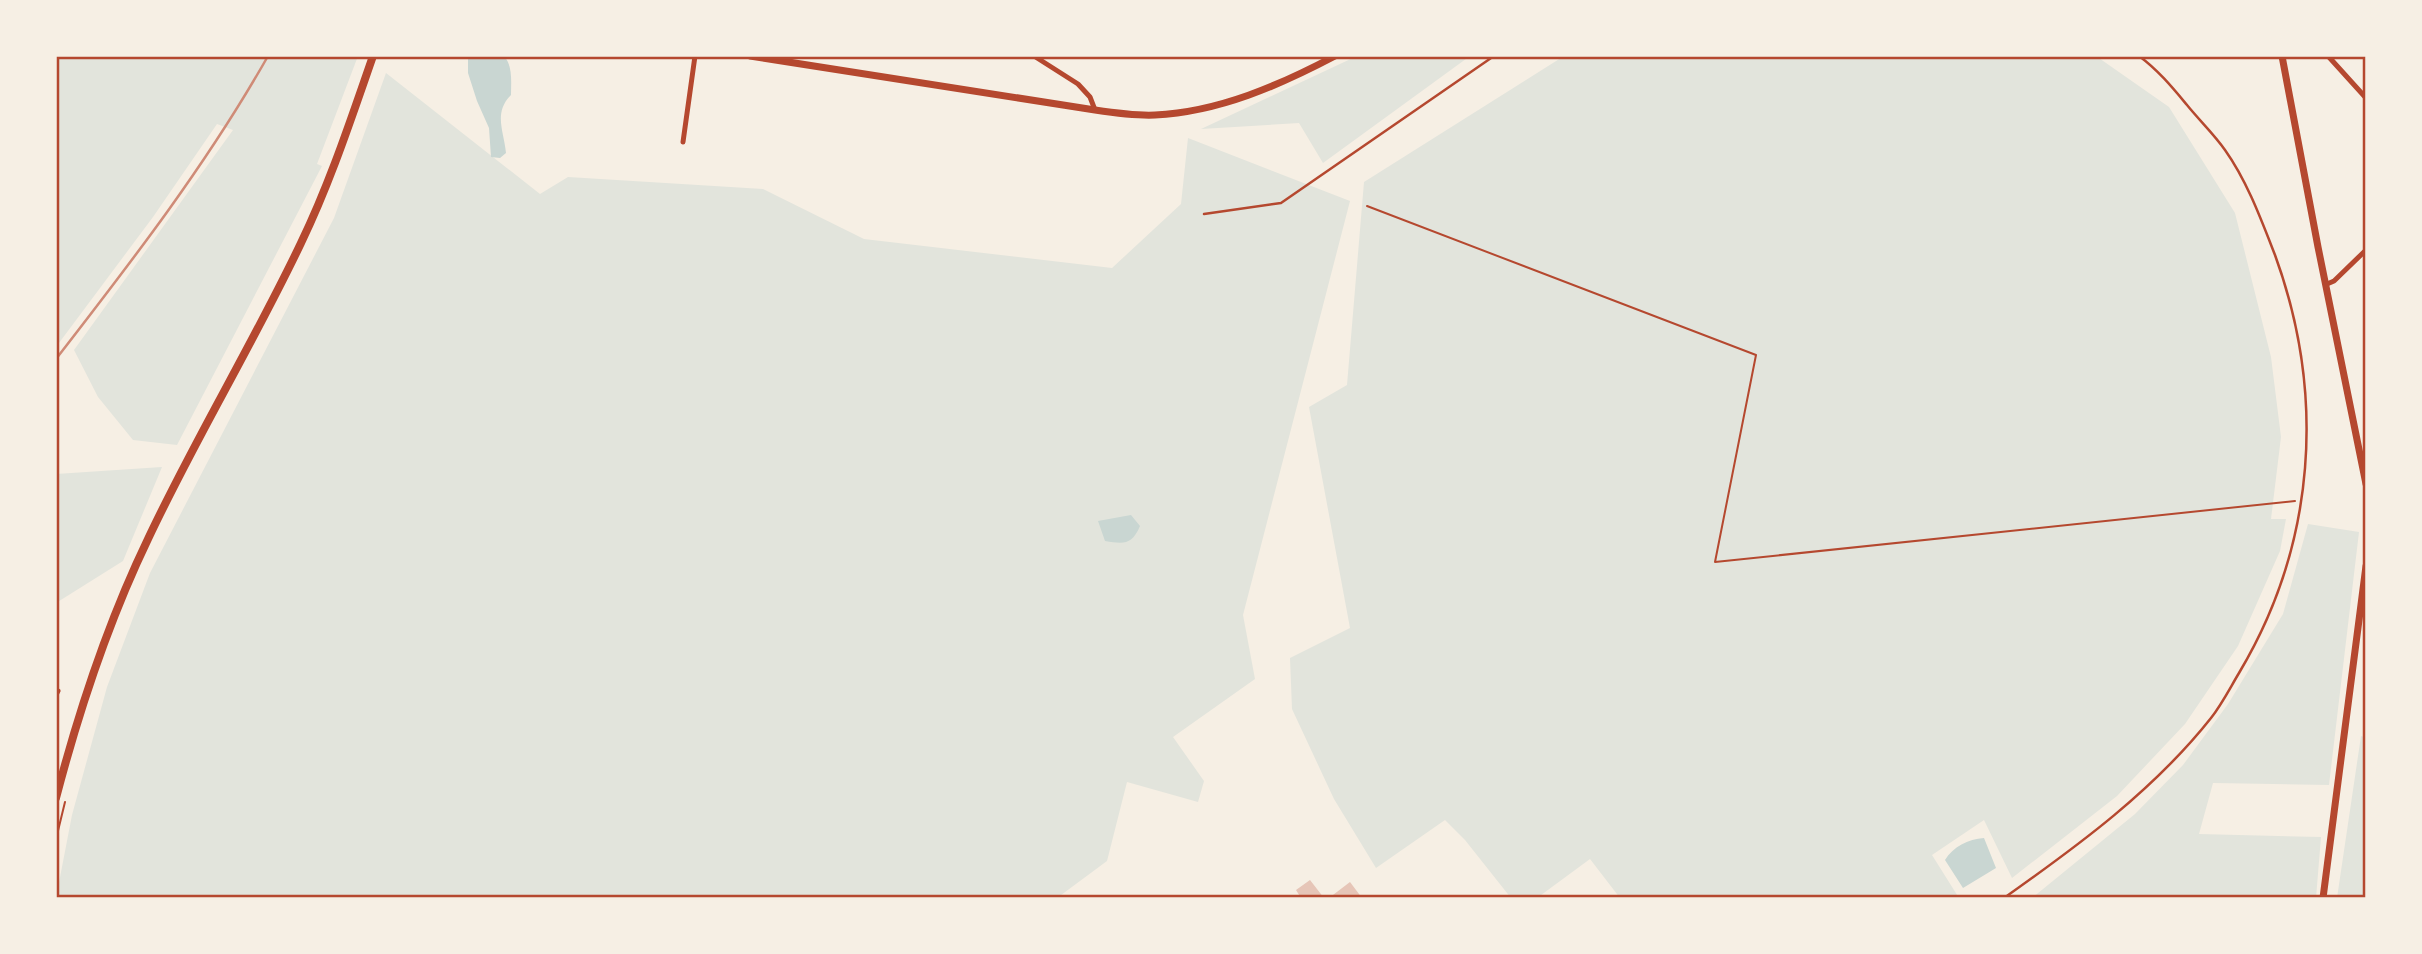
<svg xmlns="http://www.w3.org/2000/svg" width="2422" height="954" font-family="'Fira Sans',sans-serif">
<rect width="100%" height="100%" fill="#f6efe4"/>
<path fill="#e2e4dc" d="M 56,56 L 358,56 L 317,164 L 322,166 L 177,445 L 133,440 L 98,397 L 74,350 L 233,130 L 217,124 L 153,217 L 56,347 Z
M 1357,56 L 1470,56 L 1323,163 L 1299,123 L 1201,129 Z
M 1564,56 L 2096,56 L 2169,107 L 2235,213 L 2271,357 L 2281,437 L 2271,519 L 2286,519 L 2280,551 L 2238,646 L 2185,724 L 2117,796 L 2012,878 L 1984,820 L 1932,855 L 1959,898 L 1620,898 L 1590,859 L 1537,898 L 1511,898 L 1465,840 L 1445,820 L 1376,868 L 1334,799 L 1292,709 L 1290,658 L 1350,628 L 1309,407 L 1347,385 L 1364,182 Z
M 386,73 L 540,194 L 568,177 L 763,189 L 864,239 L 1112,268 L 1181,204 L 1188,138 L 1350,201 L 1243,615 L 1255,679 L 1173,737 L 1204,781 L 1198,802 L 1127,782 L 1107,861 L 1057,898 L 56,898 L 72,815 L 107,687 L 150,573 L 334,218 Z
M 162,467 L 123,561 L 56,603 L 56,474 Z
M 2308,524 L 2359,532 L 2329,785 L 2213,783 L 2199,834 L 2321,837 L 2316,898 L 2032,898 L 2135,814 L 2183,765 L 2228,704 L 2283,614 Z
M 2361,736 L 2366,738 L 2366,898 L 2337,898 Z"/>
<path fill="#c9d6d2" d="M 468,56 L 504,56 C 513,66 511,82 511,95 C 493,113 504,131 506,153 L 500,158 L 491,157 L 489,128 L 477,101 L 468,73 Z
M 1131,515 L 1140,526 C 1132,545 1124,544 1105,541 L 1098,521 Z
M 1984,838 L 1996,868 L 1963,888 L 1945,860 C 1953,847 1968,839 1984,838 Z"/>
<path fill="#e6c5b7" d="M 1310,880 L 1324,898 L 1301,898 L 1296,890 Z
M 1350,882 L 1362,898 L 1329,898 Z"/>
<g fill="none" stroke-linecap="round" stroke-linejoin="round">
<path stroke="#b5482f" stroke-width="2" d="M 1367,206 L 1756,355 L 1715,562 L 2295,501
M 56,839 L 65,802"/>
<path stroke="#b5482f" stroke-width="2.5" d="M 1204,214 L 1281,203 L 1494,56
M 2004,898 C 2079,845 2154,790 2211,718 C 2222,704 2230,688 2239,673 C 2316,544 2326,395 2275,255 C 2261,219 2247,181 2225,150 C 2214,134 2199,120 2187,105 C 2172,87 2158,70 2139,56"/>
<path stroke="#b5482f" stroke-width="5" d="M 1034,56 L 1078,84 L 1090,97 L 1095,110
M 2328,56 L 2366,98
M 683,142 L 695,56
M 2327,284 L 2334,281 L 2366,250
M 56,695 L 58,691"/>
<path stroke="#b5482f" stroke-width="7" d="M 750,56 L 1095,110 C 1115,113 1135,116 1155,115 C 1219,112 1280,85 1335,56
M 2282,56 L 2318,247 L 2366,484
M 2323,898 L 2366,566"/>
<path stroke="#b5482f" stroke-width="8" d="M 56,798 C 79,710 108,622 148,539 C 195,439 253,344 301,243 C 330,183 351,119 373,56"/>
<path stroke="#cf8b77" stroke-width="2.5" d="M 56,359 C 132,261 207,164 268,56"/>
</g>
<rect width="2422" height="954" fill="none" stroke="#f6efe4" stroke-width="116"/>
<rect x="58" y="58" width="2306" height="838" fill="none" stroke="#b5482f" stroke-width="2.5"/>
</svg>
